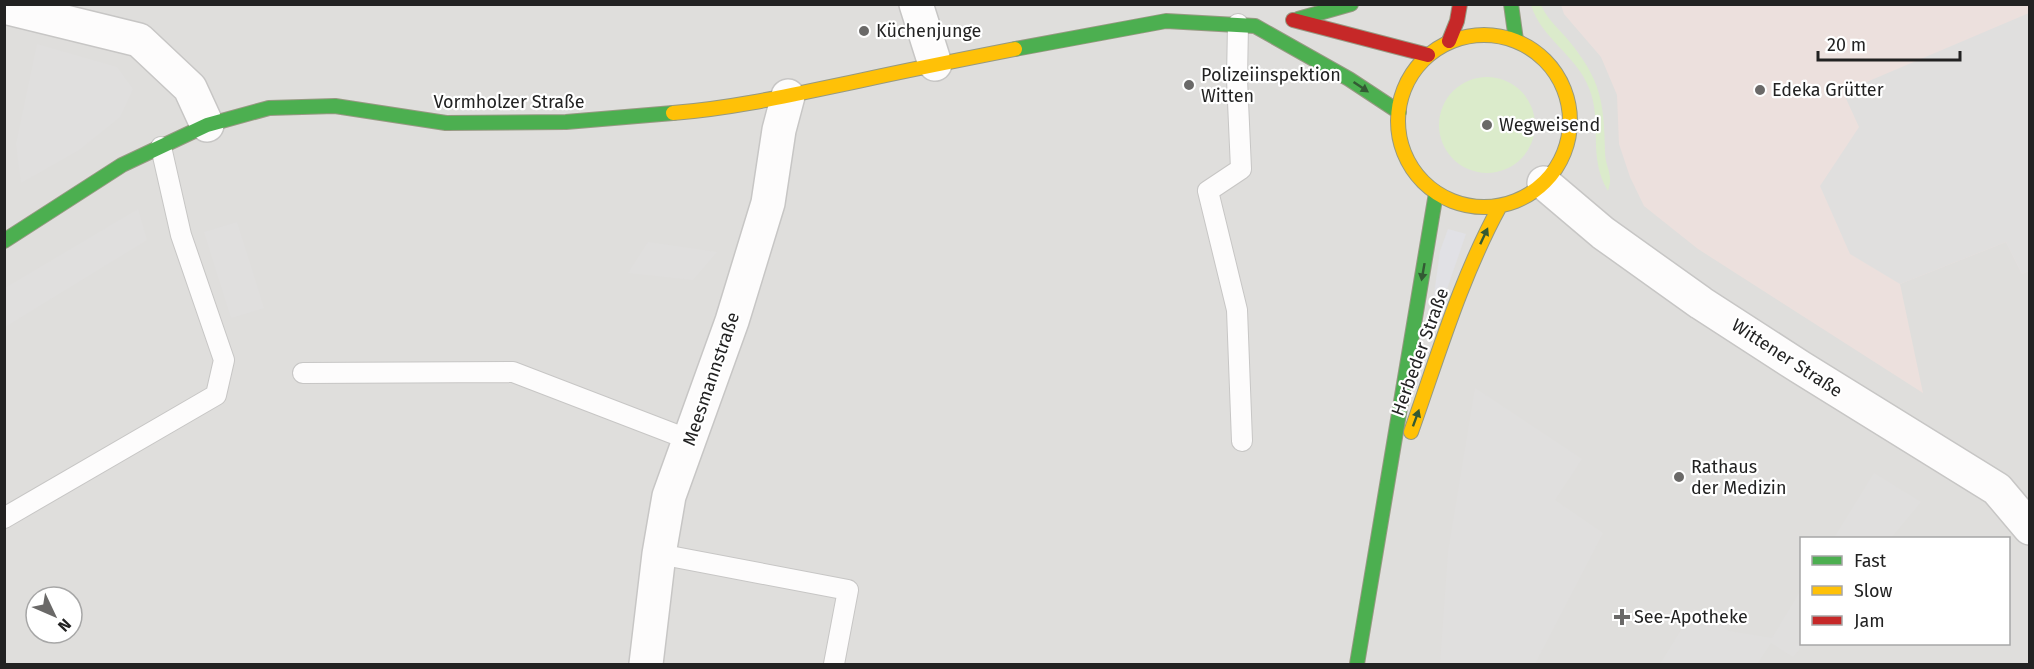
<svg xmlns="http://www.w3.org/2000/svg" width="2034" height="669" font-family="'Fira Sans',sans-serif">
<rect width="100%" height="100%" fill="#efeeeb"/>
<path fill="#dfdedc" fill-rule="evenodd" d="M 4,5 L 2029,5 L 2029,664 L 5,664 ZM 1802,538 L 2008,538 L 2008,644 L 1802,644 ZM 36,597 L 72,597 L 72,633 L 36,633 Z"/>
<path fill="#ece0dd" d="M 1561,5 L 2029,5 L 2029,271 L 2022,274 L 2006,242 L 1900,284 L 1923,393 L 1698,249 L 1644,206 L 1630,177 L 1619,144 L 1617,95 L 1601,57 L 1564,14 Z"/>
<path fill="#dbebcb" d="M 1531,5 L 1541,5 C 1546,18 1560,30 1569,41 C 1601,80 1604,102 1605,151 C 1605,169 1614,172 1608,191 C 1587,156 1603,122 1589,88 C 1577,56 1541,38 1531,5 Z
M1439 125a48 48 0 1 1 96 0a48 48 0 1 1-96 0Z"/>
<path fill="#e0dfde" d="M 2029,13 L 2029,271 L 2022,274 L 2006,242 L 1900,284 L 1850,254 L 1820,186 L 1859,127 L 1843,92 Z
M 37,44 L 117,67 L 133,89 L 120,117 L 79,150 L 21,183 L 16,144 Z
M 138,209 L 147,240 L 5,327 L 5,288 Z
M 237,222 L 264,308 L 231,318 L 204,232 Z
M 648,242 L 717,252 L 693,280 L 628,273 Z
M 1475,388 L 1582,459 L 1555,500 L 1603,533 L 1535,664 L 1440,664 L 1448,552 Z
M 1874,473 L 1921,502 L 1891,538 L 1834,538 Z
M 1801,590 L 1802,644 L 1804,644 L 1793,657 L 1771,643 L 1757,664 L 1660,664 L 1694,609 L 1729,631 L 1772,638 Z"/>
<path fill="#e1e1e5" d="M 1448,229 L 1466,234 L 1436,321 L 1430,324 L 1440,251 Z"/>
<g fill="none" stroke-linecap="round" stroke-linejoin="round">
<g stroke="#c7c6c5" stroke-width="22">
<path id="lane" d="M 1238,24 L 1237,79 L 1241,169 L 1208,191 L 1237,310 L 1242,441
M 303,373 L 513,372 L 690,440
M 4,518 L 216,395 L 224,360 L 181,235 L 161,147
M 659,554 L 848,590 L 834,664"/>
</g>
<g stroke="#c7c6c5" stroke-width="36">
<path id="street" d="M 916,4 L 935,64
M 4,7 L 139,40 L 190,88 L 207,125
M 1544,183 L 1603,233 L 1701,303 L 1800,367 L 1997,489 L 2030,528
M 646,664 L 659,554 L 669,496 L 732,321 L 768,203 L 779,130 L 788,96"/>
</g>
<g stroke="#969982" stroke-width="16">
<path id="fast" d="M 1511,4 L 1516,40
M 1298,19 L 1351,4
M 1015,49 L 1166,21 L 1255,26 L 1349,79 L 1399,112
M 4,241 L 122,165 L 207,125 L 269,108 L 335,106 L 446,123 L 566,122 L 673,113
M 1357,664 L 1436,193"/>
</g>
<g stroke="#969982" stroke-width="16">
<path id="slow" d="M1398 121a86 86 0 1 1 172 0a86 86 0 1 1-172 0Z
M 673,113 C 737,108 800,93 863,80 C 913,69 964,59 1015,49
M 1411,432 C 1438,356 1461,277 1500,206"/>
</g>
<g stroke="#969982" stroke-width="16">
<path id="jam" d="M 1293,20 L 1428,55
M 1449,41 L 1457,21 L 1460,4"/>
</g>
<use href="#lane" stroke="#fdfcfc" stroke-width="20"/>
<use href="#street" stroke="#fdfcfc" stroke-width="33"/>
<use href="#fast" stroke="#4caf50" stroke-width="14"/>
<use href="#slow" stroke="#ffc107" stroke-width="14"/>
<use href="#jam" stroke="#c62828" stroke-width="14"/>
</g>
<defs><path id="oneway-solid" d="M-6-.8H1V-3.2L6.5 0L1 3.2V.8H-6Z" transform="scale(1.5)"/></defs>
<g fill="#335a34">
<use href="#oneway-solid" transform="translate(1361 87) rotate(34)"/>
<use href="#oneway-solid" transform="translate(1484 236) rotate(-65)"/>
<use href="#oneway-solid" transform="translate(1423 272) rotate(100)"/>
<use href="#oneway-solid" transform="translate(1416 418) rotate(-70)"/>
</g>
<g fill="#6a6968" stroke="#fff" stroke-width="2">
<circle cx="864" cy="31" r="6"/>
<circle cx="1189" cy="85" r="6"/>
<circle cx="1760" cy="90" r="6"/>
<circle cx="1487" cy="125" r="6"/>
<circle cx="1679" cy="477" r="6"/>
<path d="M1619 608h6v6h6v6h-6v6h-6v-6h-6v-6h6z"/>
</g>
<g text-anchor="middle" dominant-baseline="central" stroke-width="4.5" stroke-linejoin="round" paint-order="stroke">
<g font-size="18" fill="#222" stroke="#fff" text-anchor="start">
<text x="876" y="31">Küchenjunge</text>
<text x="1201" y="75">Polizeiinspektion<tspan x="1201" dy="21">Witten</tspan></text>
<text x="1772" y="90">Edeka Grütter</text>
<text x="1499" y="125">Wegweisend</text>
<text x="1691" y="467">Rathaus<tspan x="1691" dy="21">der Medizin</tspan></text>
<text x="1634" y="617">See-Apotheke</text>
</g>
<g font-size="18" fill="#222" stroke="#fff">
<text x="509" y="102">Vormholzer Straße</text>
<text transform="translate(1420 352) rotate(-70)">Herbeder Straße</text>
<text transform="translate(1787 358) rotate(33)">Wittener Straße</text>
<text transform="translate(711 379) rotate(-71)">Meesmannstraße</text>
</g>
</g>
<rect width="2034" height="669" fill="none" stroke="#222222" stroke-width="12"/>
<rect x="1800" y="537" width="210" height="108" fill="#ffffff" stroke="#a7a7a7" stroke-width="1.5"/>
<rect x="1812" y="556" width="30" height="9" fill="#4caf50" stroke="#a7a7a7" stroke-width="1.5"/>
<text x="1854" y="567" font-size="18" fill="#222222">Fast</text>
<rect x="1812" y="586" width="30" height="9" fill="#ffc107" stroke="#a7a7a7" stroke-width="1.5"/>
<text x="1854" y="597" font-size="18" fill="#222222">Slow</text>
<rect x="1812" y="616" width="30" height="9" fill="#c62828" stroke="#a7a7a7" stroke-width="1.5"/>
<text x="1854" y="627" font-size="18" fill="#222222">Jam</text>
<g transform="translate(54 615) rotate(134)"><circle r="28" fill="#ffffff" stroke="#a7a7a7" stroke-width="1.5"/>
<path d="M0-4.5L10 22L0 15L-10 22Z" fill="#6a6968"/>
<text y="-9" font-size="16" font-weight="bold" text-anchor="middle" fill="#222222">N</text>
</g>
<path d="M1818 51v9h142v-9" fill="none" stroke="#222222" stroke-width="3"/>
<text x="1827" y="51" font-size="18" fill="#222222" stroke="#ffffff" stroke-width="4.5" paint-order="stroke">20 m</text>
</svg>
